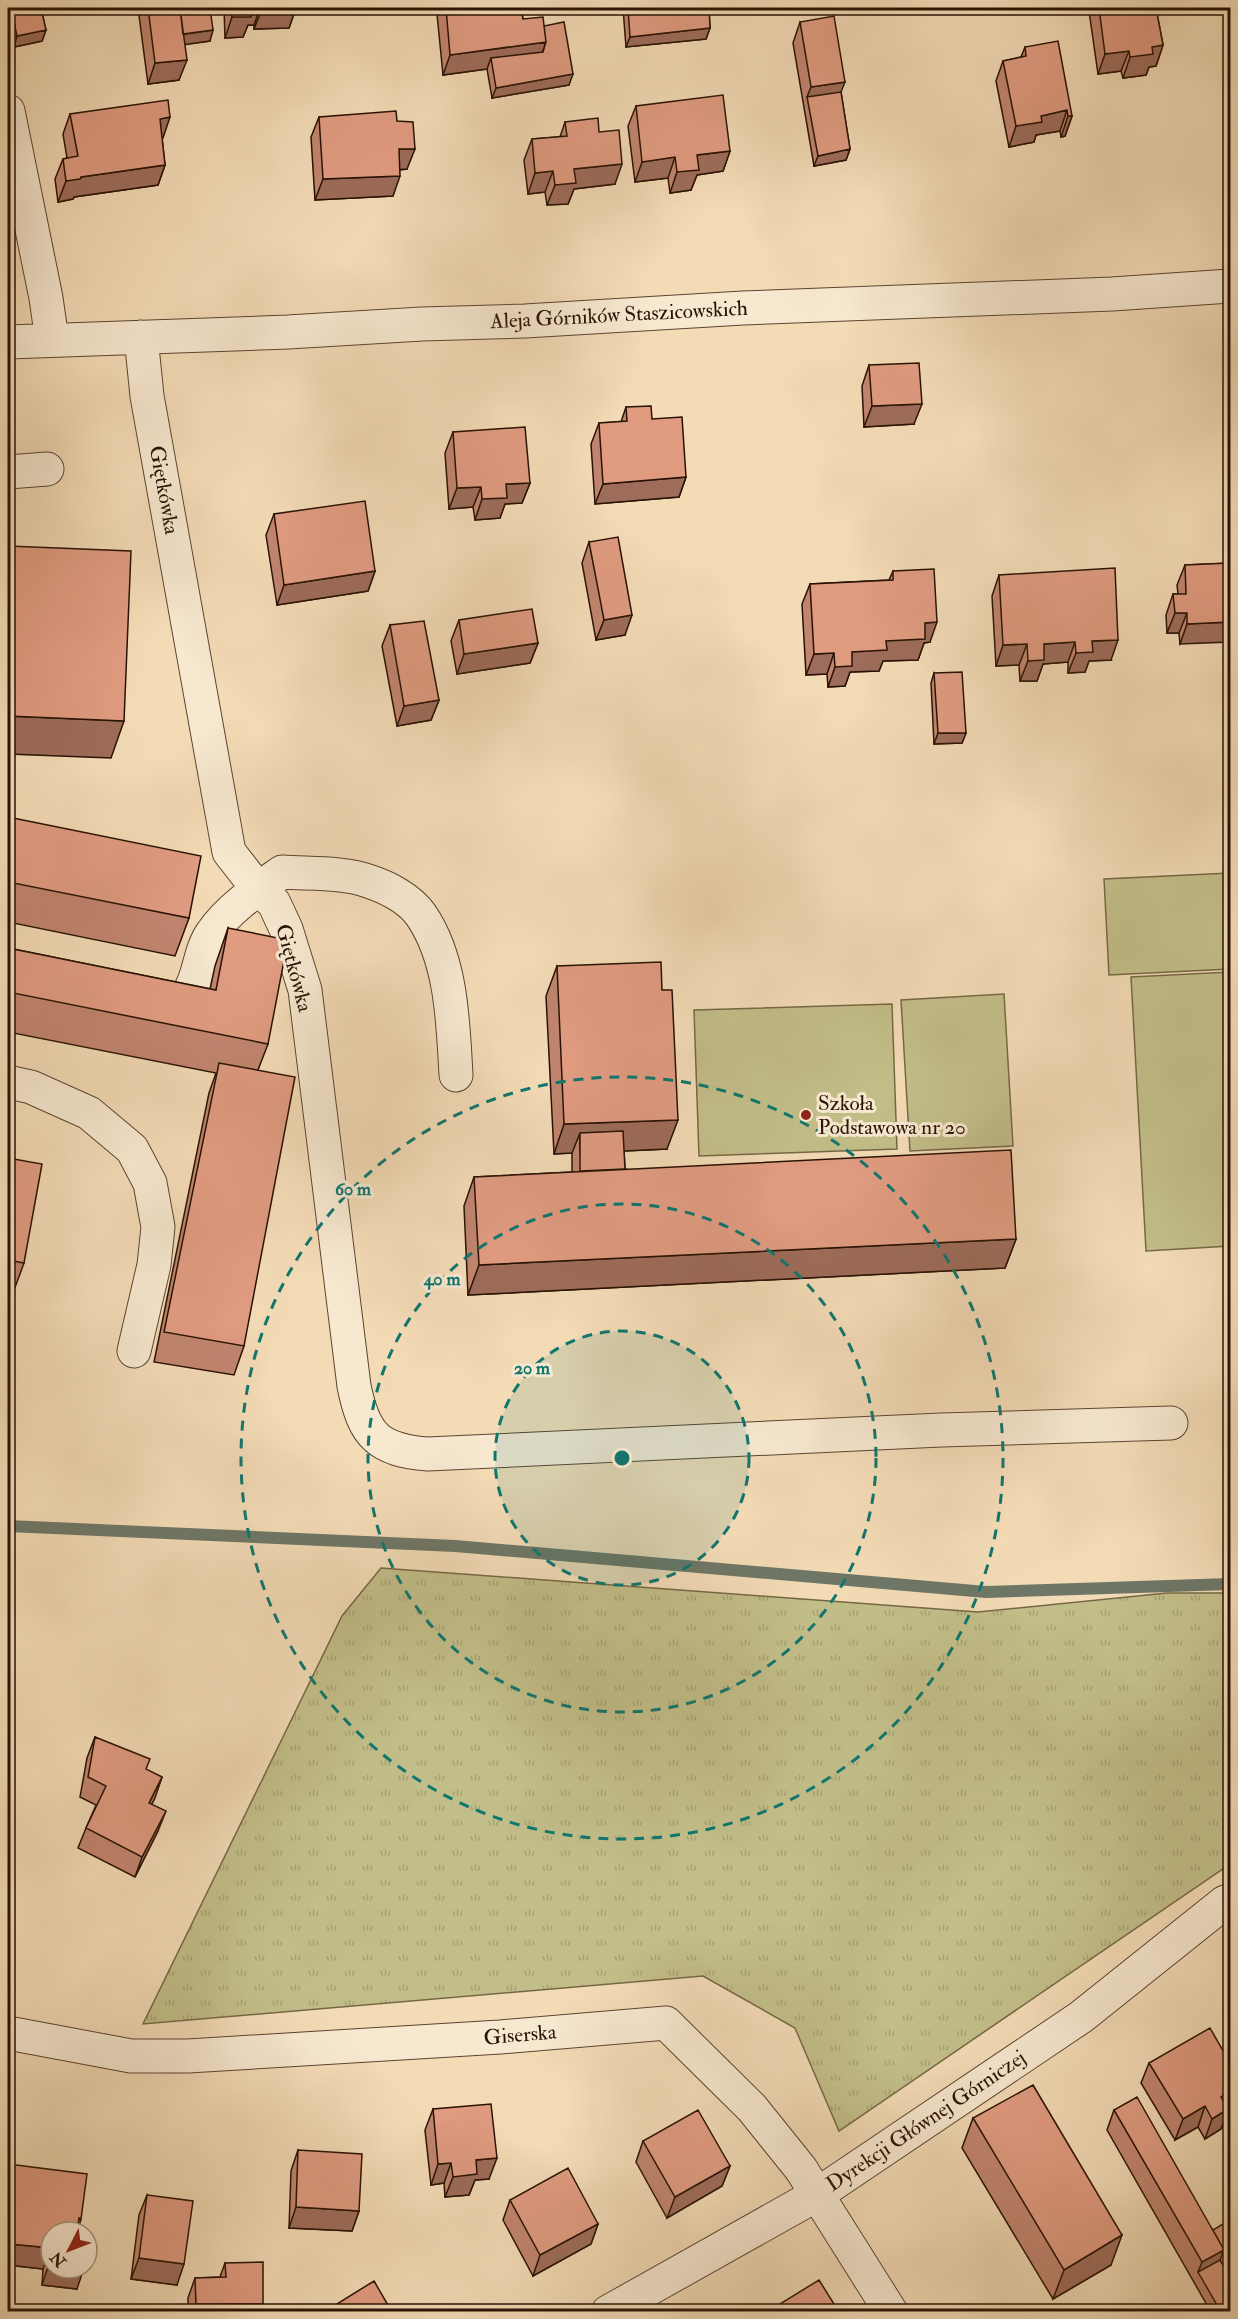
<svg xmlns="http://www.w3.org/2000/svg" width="1238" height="2319" font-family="'IM FELL Double Pica',serif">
<defs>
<pattern id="park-tufts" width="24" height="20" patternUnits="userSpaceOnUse" patternTransform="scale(1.5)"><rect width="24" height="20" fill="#c2be89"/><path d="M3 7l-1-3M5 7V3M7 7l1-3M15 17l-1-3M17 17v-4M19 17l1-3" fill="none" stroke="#a7a275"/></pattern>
</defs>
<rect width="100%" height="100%" fill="#f3dbb6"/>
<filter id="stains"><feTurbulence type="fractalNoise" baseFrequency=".00333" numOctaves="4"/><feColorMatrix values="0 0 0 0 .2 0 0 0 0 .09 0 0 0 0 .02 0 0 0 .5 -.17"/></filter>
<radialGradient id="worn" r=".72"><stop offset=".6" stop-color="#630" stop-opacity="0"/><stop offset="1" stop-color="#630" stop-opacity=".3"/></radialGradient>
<path fill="url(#park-tufts)" stroke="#766846" stroke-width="1.5" d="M 381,1568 L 978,1612 L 1167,1593 L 1230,1593 L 1230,1864 L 839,2131 L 795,2028 L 703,1976 L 143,2024 L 342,1616 Z"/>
<path fill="#c2be89" stroke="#766846" stroke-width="1.5" d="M 1230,873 L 1230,969 L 1109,975 L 1104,879 Z
M 1230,972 L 1230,1246 L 1146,1251 L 1131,977 Z
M 1004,994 L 1013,1146 L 910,1151 L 901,1000 Z
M 892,1004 L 897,1149 L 699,1156 L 694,1010 Z"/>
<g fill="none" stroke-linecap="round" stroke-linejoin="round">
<path stroke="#6e7767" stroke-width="12" d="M 8,1526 L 455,1546 L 986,1592 L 1230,1584"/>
<g stroke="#5c4430" stroke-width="35">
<path id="minor" d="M 8,111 L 46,298 L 52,340
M 141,337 L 147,396 L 229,852 L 258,889 L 274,903 L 286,929 L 305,990 L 354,1386 C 364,1436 378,1450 428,1454 L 941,1430 L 1171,1423
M 8,342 L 288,332 L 422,324 L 525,321 L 743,308 L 1112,294 L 1230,286
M 8,472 L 47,469
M 157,1008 C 205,1004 192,961 212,933 C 229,908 258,889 282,872 C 308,874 344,872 368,881 C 387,887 410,899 421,915 C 452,960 453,1023 456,1075
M 8,1082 L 31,1087 L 89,1113 L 132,1149 L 150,1183 L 158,1227 L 154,1265 L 134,1351
M 8,2033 L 131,2056 L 188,2056 L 500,2037 L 666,2023 L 752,2108 L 801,2169 L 891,2312
M 608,2312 L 818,2194 L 1081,2017 L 1225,1902"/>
</g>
<use href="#minor" stroke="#f7e8d0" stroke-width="33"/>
</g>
<path fill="#c1856f" stroke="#291204" stroke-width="1.5" d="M 8,8 L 41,8 L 46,30 L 42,41 L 14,47 L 8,18 Z
M 138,8 L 210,8 L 210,41 L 185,44 L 179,80 L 148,84 Z
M 224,8 L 296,8 L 289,28 L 254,29 L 254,25 L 248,25 L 243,37 L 225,38 Z
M 439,8 L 521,8 L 523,19 L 544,26 L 569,85 L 492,98 L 487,69 L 443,75 L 437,14 Z
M 623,8 L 709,8 L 710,28 L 706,39 L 626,47 Z
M 1090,8 L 1156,8 L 1163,45 L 1156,66 L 1149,67 L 1146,75 L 1123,78 L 1121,71 L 1098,74 L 1089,11 Z
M 800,22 L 841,92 L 850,149 L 846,160 L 814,166 L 793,43 Z
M 1025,47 L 1072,116 L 1065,136 L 1061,137 L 1060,131 L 1036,135 L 1034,142 L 1009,147 L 996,81 L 1003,61 L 1021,57 Z
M 636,106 L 730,151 L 723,171 L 697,175 L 691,190 L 670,193 L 668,178 L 635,182 L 628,126 Z
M 70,114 L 163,138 L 162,138 L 165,165 L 158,185 L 74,197 L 73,199 L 58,202 L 55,179 L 63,159 L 67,158 L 63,134 Z
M 319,117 L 397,121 L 407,169 L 400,170 L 393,196 L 315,200 L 311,137 Z
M 565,122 L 599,132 L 615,184 L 574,189 L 568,204 L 547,205 L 545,192 L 528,194 L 524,160 L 532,139 L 560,137 Z
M 869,365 L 914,424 L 864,427 L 862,386 Z
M 626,407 L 652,419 L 686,477 L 679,497 L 595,504 L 591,444 L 599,423 L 621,422 Z
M 453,432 L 530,483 L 522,503 L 505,504 L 500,518 L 475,520 L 473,507 L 449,509 L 445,453 Z
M 274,514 L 375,571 L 368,591 L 277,605 L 266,535 Z
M 589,542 L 625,635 L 596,640 L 582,563 Z
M 1230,563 L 1180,644 L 1179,633 L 1167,633 L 1166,615 L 1173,594 L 1178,594 L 1177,585 L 1185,565 Z
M 893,571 L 930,642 L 924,643 L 918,660 L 883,661 L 879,671 L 850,672 L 845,686 L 828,687 L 827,674 L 806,675 L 802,604 L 810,584 L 889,580 Z
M 999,575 L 1111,660 L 1089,661 L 1085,672 L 1068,673 L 1068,662 L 1043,664 L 1037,681 L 1020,681 L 1019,665 L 996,666 L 992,596 Z
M 459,620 L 538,643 L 530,663 L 457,674 L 451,641 Z
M 390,625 L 439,700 L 431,720 L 397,726 L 382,646 Z
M 934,673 L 966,733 L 962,743 L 934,744 L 931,683 Z
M 8,817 L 189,918 L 175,956 L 8,922 Z
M 228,928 L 268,1044 L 258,1070 L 244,1346 L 234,1375 L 154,1362 L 209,1093 L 216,1073 L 8,1032 L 8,948 L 210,989 L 215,966 Z
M 557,966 L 667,1149 L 624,1151 L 625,1169 L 1016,1239 L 1005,1268 L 468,1295 L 464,1206 L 474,1177 L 572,1172 L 572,1153 L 554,1154 L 546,996 Z
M 8,1158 L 24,1263 L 13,1293 L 8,1292 Z
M 95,1737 L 146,1770 L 162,1777 L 152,1804 L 158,1831 L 135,1877 L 78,1848 L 86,1828 L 96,1805 L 80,1797 L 87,1758 Z
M 1149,2063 L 1228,2109 L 1221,2129 L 1205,2139 L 1198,2127 L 1175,2140 L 1141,2083 Z
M 433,2109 L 489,2179 L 475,2180 L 469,2195 L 445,2197 L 444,2183 L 431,2185 L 425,2130 Z
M 1114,2110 L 1213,2230 L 1230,2225 L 1230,2312 L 1211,2312 L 1107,2130 Z
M 973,2118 L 1111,2265 L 1053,2299 L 962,2148 Z
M 643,2141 L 730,2166 L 722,2186 L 667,2218 L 636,2162 Z
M 298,2150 L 359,2211 L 352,2231 L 289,2228 L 291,2171 Z
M 8,2164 L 81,2219 L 78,2230 L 51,2232 L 77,2289 L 42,2285 L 43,2269 L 8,2265 Z
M 147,2195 L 177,2285 L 131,2279 L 139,2215 Z
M 510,2200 L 598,2224 L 591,2244 L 533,2276 L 503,2220 Z
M 225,2263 L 261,2312 L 188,2312 L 188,2298 L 195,2278 L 220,2277 Z"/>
<path fill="#9d6c5a" stroke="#291204" stroke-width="1.5" d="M 249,8 L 260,8 L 254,25 L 248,25 L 243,37 L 225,38 L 232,17 Z
M 296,8 L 289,28 L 254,29 L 262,9 Z
M 710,28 L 706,39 L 626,47 L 630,37 Z
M 46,30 L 42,41 L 14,47 L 17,36 Z
M 213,30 L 210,41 L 175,46 L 179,35 Z
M 546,42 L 539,62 L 491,58 L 487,69 L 443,75 L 450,55 Z
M 1163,45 L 1156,66 L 1149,67 L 1146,75 L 1123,78 L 1130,57 L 1152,47 Z
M 1129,51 L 1121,71 L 1098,74 L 1105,54 Z
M 187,60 L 179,80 L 148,84 L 155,63 Z
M 573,74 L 569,85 L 492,98 L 496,88 Z
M 845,82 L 837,102 L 807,97 L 811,87 Z
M 1067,110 L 1060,131 L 1036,135 L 1034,142 L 1009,147 L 1016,126 L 1041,116 Z
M 1068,116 L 1072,116 L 1065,136 L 1061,137 Z
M 170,117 L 163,138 L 152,140 L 160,119 Z
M 399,149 L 415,149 L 407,169 L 391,170 Z
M 850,149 L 846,160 L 814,166 L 818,156 Z
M 730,151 L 723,171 L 697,175 L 691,190 L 670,193 L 677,172 L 697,155 Z
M 675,157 L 668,178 L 635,182 L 642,162 Z
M 622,164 L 615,184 L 574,189 L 568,204 L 547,205 L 555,185 L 574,169 Z
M 165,165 L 158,185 L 74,197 L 73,199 L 58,202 L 66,181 L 81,177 Z
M 553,171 L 545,192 L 528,194 L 535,173 Z
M 400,176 L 393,196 L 315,200 L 323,179 Z
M 922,404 L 914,424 L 864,427 L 872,406 Z
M 686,477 L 679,497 L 595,504 L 603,484 Z
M 530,483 L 522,503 L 505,504 L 500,518 L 475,520 L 482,499 L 506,484 Z
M 481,487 L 473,507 L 449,509 L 457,488 Z
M 375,571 L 368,591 L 277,605 L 284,585 Z
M 1175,613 L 1187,613 L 1179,633 L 1167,633 Z
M 632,615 L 625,635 L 596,640 L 604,620 Z
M 937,622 L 930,642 L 924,643 L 918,660 L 883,661 L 879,671 L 850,672 L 845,686 L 828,687 L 835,667 L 852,652 L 925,623 Z
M 1230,622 L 1230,642 L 1180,644 L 1187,624 Z
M 1118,640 L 1111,660 L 1089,661 L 1085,672 L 1068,673 L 1076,653 L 1092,641 Z
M 1075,642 L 1068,662 L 1043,664 L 1037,681 L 1020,681 L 1028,661 L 1044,644 Z
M 538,643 L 530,663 L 457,674 L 464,654 Z
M 1027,644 L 1019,665 L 996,666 L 1003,645 Z
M 834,653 L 827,674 L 806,675 L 814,654 Z
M 439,700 L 431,720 L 397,726 L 404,706 Z
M 8,716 L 124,721 L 111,758 L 8,754 Z
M 938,733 L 966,733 L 962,743 L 934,744 Z
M 678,1120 L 667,1149 L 580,1153 L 580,1133 L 572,1153 L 554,1154 L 564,1124 Z
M 1016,1239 L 1005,1268 L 468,1295 L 479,1265 Z
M 162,1777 L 155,1798 L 142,1824 L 149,1803 Z
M 166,1811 L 158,1831 L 135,1877 L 142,1857 Z
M 1230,2091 L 1230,2108 L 1213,2118 L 1221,2097 Z
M 1205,2106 L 1198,2127 L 1175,2140 L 1183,2119 Z
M 1228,2109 L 1221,2129 L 1205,2139 L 1212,2119 Z
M 497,2158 L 489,2179 L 475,2180 L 469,2195 L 445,2197 L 453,2177 L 476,2160 Z
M 451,2163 L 444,2183 L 431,2185 L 438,2164 Z
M 730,2166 L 722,2186 L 667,2218 L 675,2197 Z
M 296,2207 L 359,2211 L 352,2231 L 289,2228 Z
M 598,2224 L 591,2244 L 533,2276 L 540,2255 Z
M 1122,2235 L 1111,2265 L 1053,2299 L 1064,2270 Z
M 10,2244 L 51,2248 L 43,2269 L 8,2265 L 8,2250 Z
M 1224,2250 L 1216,2270 L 1198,2272 L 1202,2262 Z
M 139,2258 L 184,2264 L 177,2285 L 131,2279 Z
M 49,2264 L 51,2265 L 51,2268 L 84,2268 L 77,2289 L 42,2285 Z
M 196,2304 L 263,2304 L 261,2312 L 193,2312 Z"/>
<path fill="#e09b81" stroke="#291204" stroke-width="1.5" d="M 11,8 L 41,8 L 46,30 L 17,36 Z
M 148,8 L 180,8 L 187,60 L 155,63 Z
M 180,8 L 210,8 L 213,30 L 183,34 Z
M 232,8 L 251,8 L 251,17 L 232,17 Z
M 262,8 L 290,8 L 262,9 Z
M 446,8 L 521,8 L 523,19 L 543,17 L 546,42 L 450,55 Z
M 628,8 L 709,8 L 710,28 L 630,37 Z
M 1099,8 L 1156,8 L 1163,45 L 1152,47 L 1153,54 L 1130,57 L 1129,51 L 1105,54 Z
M 834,16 L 845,82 L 811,87 L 800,22 Z
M 564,22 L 573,74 L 496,88 L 491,58 L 543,52 L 546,42 L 544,26 Z
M 1058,41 L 1072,116 L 1068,116 L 1067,110 L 1041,116 L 1042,122 L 1016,126 L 1003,61 L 1026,56 L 1025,47 Z
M 841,92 L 850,149 L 818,156 L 807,97 Z
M 723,95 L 730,151 L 697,155 L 699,170 L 677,172 L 675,157 L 642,162 L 636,106 Z
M 168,100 L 170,117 L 160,119 L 165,165 L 81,177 L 80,179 L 66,181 L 63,159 L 78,156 L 70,114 Z
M 396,111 L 397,121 L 413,122 L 415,149 L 399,149 L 400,176 L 323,179 L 319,117 Z
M 598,118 L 599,132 L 619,130 L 622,164 L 574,169 L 576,183 L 555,185 L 553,171 L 535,173 L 532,139 L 567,136 L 565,122 Z
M 919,363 L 922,404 L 872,406 L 869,365 Z
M 651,406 L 652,419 L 682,417 L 686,477 L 603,484 L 599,423 L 627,421 L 626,407 Z
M 525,427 L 530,483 L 506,484 L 507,498 L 482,499 L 481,487 L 457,488 L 453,432 Z
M 365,501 L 375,571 L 284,585 L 274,514 Z
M 618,537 L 632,615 L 604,620 L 589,542 Z
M 8,546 L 131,551 L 124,721 L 8,716 Z
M 1230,563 L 1230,622 L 1187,624 L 1187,613 L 1175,613 L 1173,594 L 1186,594 L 1185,565 Z
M 1115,568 L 1118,640 L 1092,641 L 1093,652 L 1076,653 L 1075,642 L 1044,644 L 1044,660 L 1028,661 L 1027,644 L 1003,645 L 999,575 Z
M 934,569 L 937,622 L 925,623 L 925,639 L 886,641 L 887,650 L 852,652 L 852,666 L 835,667 L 834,653 L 814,654 L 810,584 L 893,580 L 893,571 Z
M 532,609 L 538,643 L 464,654 L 459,620 Z
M 424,621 L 439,700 L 404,706 L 390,625 Z
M 962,672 L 966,733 L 938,733 L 934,673 Z
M 8,817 L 201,856 L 189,918 L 8,882 Z
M 228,928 L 288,940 L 268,1044 L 8,992 L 8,948 L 216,990 Z
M 661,962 L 662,990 L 672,990 L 678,1120 L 564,1124 L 557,966 Z
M 219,1063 L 295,1077 L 244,1346 L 164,1332 Z
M 623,1131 L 625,1169 L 580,1171 L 580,1133 Z
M 1011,1150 L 1016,1239 L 479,1265 L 474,1177 Z
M 8,1158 L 42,1164 L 24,1263 L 8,1260 Z
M 95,1737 L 150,1759 L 146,1769 L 162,1777 L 149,1803 L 166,1811 L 142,1857 L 86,1828 L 106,1786 L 88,1777 Z
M 1210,2028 L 1230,2063 L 1230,2091 L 1221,2097 L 1228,2109 L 1212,2119 L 1205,2106 L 1183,2119 L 1149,2063 Z
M 1033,2085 L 1122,2235 L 1064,2270 L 973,2118 Z
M 1137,2097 L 1224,2250 L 1202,2262 L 1114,2110 Z
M 491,2104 L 497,2158 L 476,2160 L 477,2174 L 453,2177 L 451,2163 L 438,2164 L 433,2109 Z
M 698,2110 L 730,2166 L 675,2197 L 643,2141 Z
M 298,2150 L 362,2154 L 359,2211 L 296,2207 Z
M 8,2164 L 87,2174 L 81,2219 L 79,2218 L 77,2232 L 51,2232 L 51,2265 L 49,2264 L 51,2248 L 31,2246 L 10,2244 L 8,2260 Z
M 568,2168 L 598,2224 L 540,2255 L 510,2200 Z
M 147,2195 L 193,2201 L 184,2264 L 139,2258 Z
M 1228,2221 L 1230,2225 L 1230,2267 L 1222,2253 L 1224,2250 L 1213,2230 Z
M 1220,2260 L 1230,2277 L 1230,2312 L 1221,2312 L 1198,2272 Z
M 263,2262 L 263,2304 L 196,2304 L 195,2278 L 226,2277 L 225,2263 Z
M 819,2280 L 839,2312 L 778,2312 L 775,2307 Z
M 374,2281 L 392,2312 L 324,2312 Z"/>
<circle cx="622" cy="1458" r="127" fill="#0f766e" fill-opacity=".12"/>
<g fill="none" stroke="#0f766e" stroke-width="3" stroke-dasharray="10 8">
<circle cx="622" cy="1458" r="127"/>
<circle cx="622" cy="1458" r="254"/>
<circle cx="622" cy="1458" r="381"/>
</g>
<circle fill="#8f2418" stroke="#f7e8d0" stroke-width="2" cx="806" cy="1115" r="6"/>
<g text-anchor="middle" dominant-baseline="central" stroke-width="6" stroke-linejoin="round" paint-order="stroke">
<g font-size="21" fill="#291204" stroke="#f7e8d0">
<text transform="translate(619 315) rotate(-3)">Aleja Górników Staszicowskich</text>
<text transform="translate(164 490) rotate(80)">Giętkówka</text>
<text transform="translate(294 968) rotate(75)">Giętkówka</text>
<text transform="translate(520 2035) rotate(-5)">Giserska</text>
<text transform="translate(926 2121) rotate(-34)">Dyrekcji Głównej Górniczej</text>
</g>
<g font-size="21" fill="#291204" stroke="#f7e8d0" text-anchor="start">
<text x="818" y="1103">Szkoła<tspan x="818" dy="24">Podstawowa nr 20</tspan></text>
</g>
</g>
<circle cx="622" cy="1458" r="9" fill="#0f766e" stroke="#f7e8d0" stroke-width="3"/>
<g font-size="18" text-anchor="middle" font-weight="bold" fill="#0f766e" stroke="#f7e8d0" stroke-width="6" stroke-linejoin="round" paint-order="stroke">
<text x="353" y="1195">60 m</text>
<text x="442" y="1285">40 m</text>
<text x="532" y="1374">20 m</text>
</g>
<rect width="1238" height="2319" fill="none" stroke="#f3dbb6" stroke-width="30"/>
<rect x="9" y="9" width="1220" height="2301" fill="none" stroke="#291204" stroke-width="3"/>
<rect x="15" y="15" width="1208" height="2289" fill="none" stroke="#291204" stroke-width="1.5"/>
<g transform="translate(69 2250) rotate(228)"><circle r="28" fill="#f7e8d0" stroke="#a5927e" stroke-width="1.5"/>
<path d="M0-4.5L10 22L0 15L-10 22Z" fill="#8f2418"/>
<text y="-9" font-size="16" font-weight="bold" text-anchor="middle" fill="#291204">N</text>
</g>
<rect width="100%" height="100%" filter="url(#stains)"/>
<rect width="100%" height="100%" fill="url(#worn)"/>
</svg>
